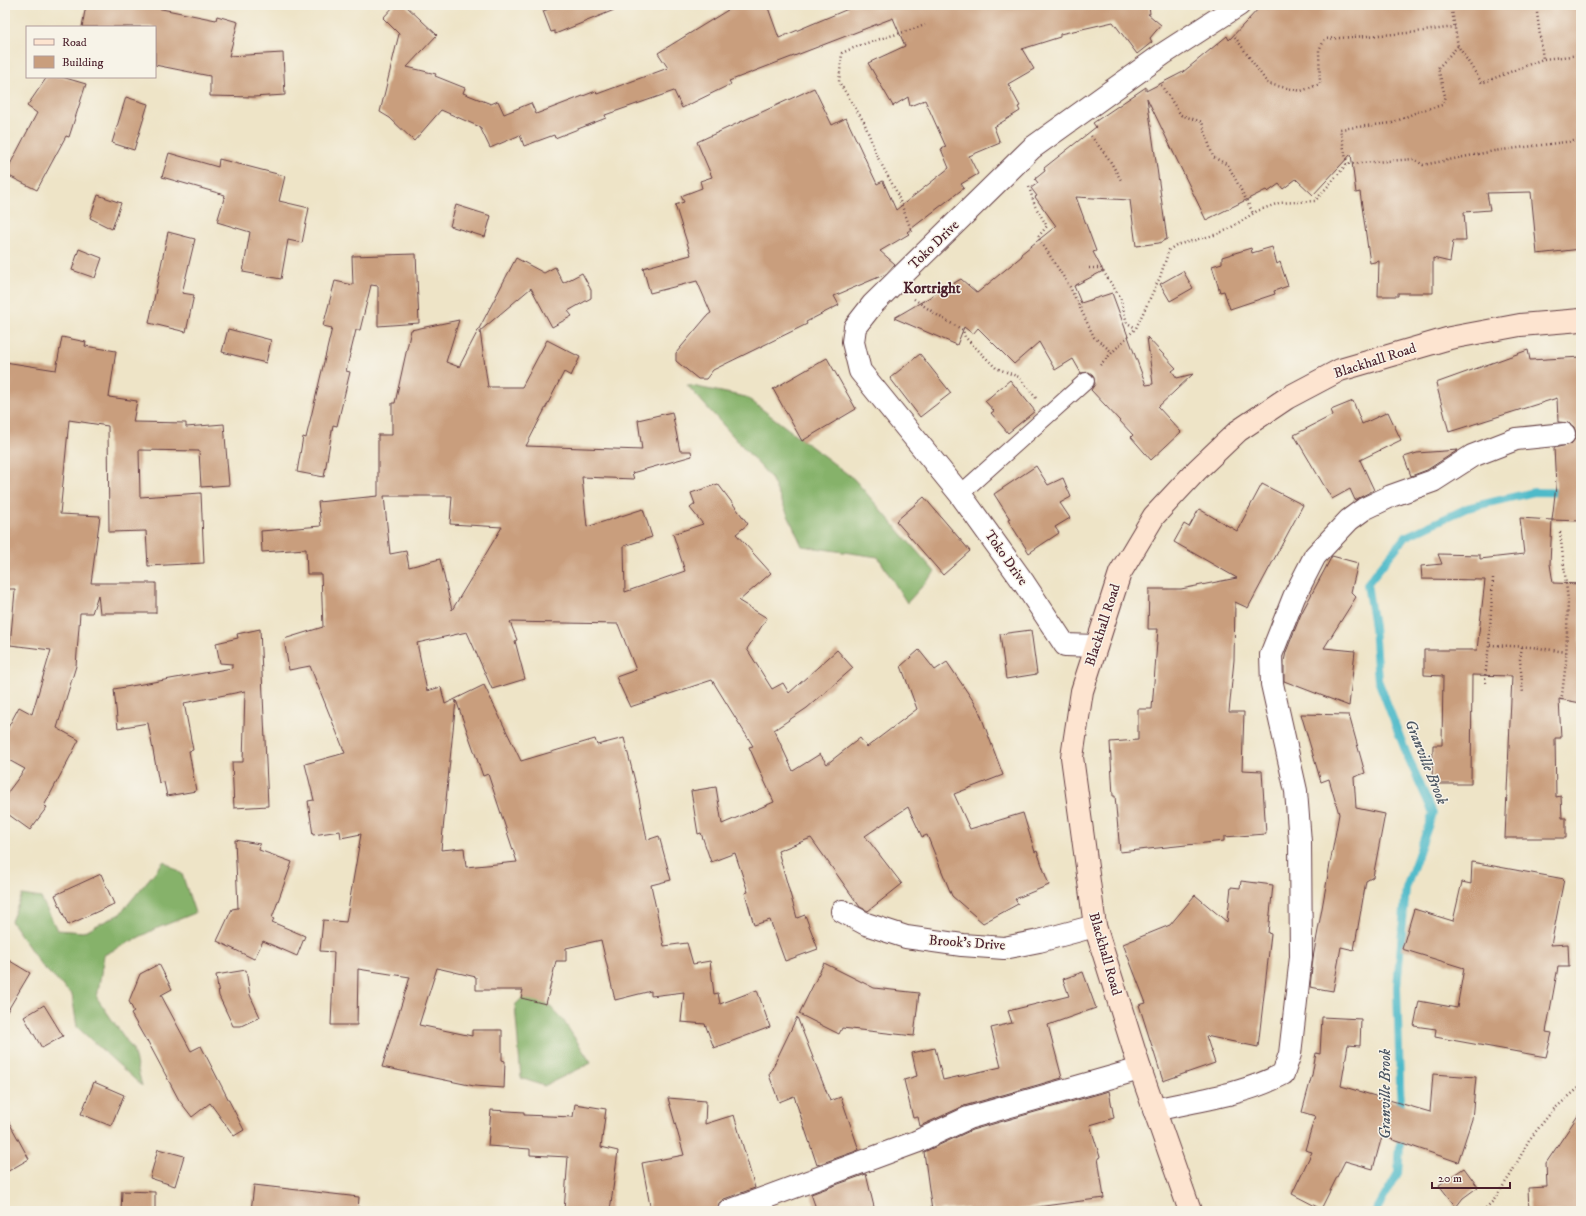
<svg xmlns="http://www.w3.org/2000/svg" width="1586" height="1216" font-family="'IM FELL DW Pica',serif">
<rect width="100%" height="100%" fill="#f7f3e8"/>
<filter id="ink" filterUnits="userSpaceOnUse"><feTurbulence type="fractalNoise" baseFrequency=".025" numOctaves="2"/><feDisplacementMap in="SourceGraphic" scale="8" xChannelSelector="R" yChannelSelector="G"/><feConvolveMatrix kernelMatrix="1 2 1 2 8 2 1 2 1" color-interpolation-filters="sRGB"/></filter>
<filter id="wash" filterUnits="userSpaceOnUse"><feTurbulence type="fractalNoise" baseFrequency=".012" numOctaves="4" result="noise"/><feDisplacementMap in="SourceGraphic" scale="16" xChannelSelector="R" yChannelSelector="G"/><feGaussianBlur stdDeviation="0.9" result="paint"/><feColorMatrix in="noise" values="0 0 0 0 0 0 0 0 0 0 0 0 0 0 0 0 0 1.4 0 .05"/><feComposite in="paint" operator="in"/></filter>
<g filter="url(#wash)">
<rect width="100%" height="100%" fill="#eee4c7"/>
<path fill="#86b26a" stroke="#68684a" d="M 687,385 L 746,397 L 854,479 L 935,572 L 907,603 L 878,557 L 802,546 L 771,478 Z
M 164,861 L 182,874 L 195,913 L 155,929 L 104,955 L 97,998 L 133,1050 L 142,1086 L 77,1027 L 72,995 L 41,965 L 11,921 L 22,895 L 41,898 L 57,930 L 83,932 L 120,914 Z
M 532,988 L 563,1020 L 591,1063 L 544,1086 L 521,1078 L 515,1005 Z"/>
<g fill="none" stroke-linecap="round" stroke-linejoin="round">
<path stroke="#4ebac9" stroke-width="8" d="M 1401,1115 L 1397,987 L 1406,888 L 1433,813 L 1407,755 L 1378,680 L 1374,627 L 1367,584 L 1405,537 L 1467,508 L 1534,492 L 1581,493
M 1376,1211 L 1398,1173 L 1401,1132"/>
</g>
<g id="blocks">
<path fill="#c99e7d" fill-rule="evenodd" d="M 86,5 L 142,5 L 216,20 L 217,16 L 238,22 L 229,56 L 283,53 L 285,95 L 253,97 L 210,96 L 210,76 L 155,65 L 155,27 L 82,27 Z
M 395,5 L 405,5 L 437,35 L 407,67 L 436,74 L 435,76 L 465,88 L 463,93 L 491,104 L 498,101 L 504,114 L 531,103 L 536,114 L 596,91 L 597,94 L 668,68 L 658,53 L 736,5 L 767,5 L 779,38 L 848,9 L 847,5 L 1149,5 L 1150,14 L 1148,14 L 1161,25 L 1150,38 L 1152,42 L 1137,54 L 1113,22 L 1060,34 L 1060,37 L 1022,49 L 1034,69 L 1008,84 L 1020,106 L 1018,107 L 1020,111 L 994,127 L 1000,143 L 969,156 L 978,174 L 961,184 L 964,188 L 907,232 L 909,234 L 880,251 L 895,264 L 886,274 L 834,296 L 839,305 L 806,322 L 807,324 L 713,370 L 706,379 L 698,379 L 676,361 L 676,353 L 708,315 L 711,313 L 697,281 L 650,293 L 643,268 L 691,255 L 675,205 L 684,202 L 681,196 L 702,188 L 700,181 L 712,177 L 697,142 L 814,88 L 832,125 L 846,118 L 877,184 L 883,181 L 896,210 L 949,168 L 941,149 L 946,147 L 925,100 L 910,106 L 908,97 L 893,106 L 868,63 L 905,46 L 893,18 L 729,81 L 731,84 L 682,108 L 674,91 L 605,115 L 606,118 L 555,138 L 554,135 L 524,146 L 520,135 L 490,148 L 480,127 L 441,110 L 414,141 L 390,118 L 380,112 L 399,34 L 383,18 Z
M 561,5 L 624,5 L 624,6 L 555,34 L 555,31 L 551,32 L 543,11 Z
M 1262,5 L 1581,5 L 1581,249 L 1537,254 L 1531,192 L 1487,193 L 1490,210 L 1464,212 L 1466,241 L 1453,241 L 1450,262 L 1433,258 L 1433,293 L 1398,293 L 1398,296 L 1378,296 L 1379,261 L 1370,263 L 1360,192 L 1356,193 L 1351,154 L 1313,195 L 1296,179 L 1283,189 L 1279,184 L 1268,192 L 1266,190 L 1206,220 L 1147,98 L 1167,239 L 1159,243 L 1136,246 L 1130,200 L 1076,197 L 1096,251 L 1093,252 L 1103,271 L 1074,286 L 1081,303 L 1112,293 L 1146,385 L 1153,384 L 1147,337 L 1176,368 L 1172,371 L 1177,378 L 1193,374 L 1158,407 L 1181,432 L 1151,460 L 1131,437 L 1133,435 L 1091,390 L 1095,384 L 1093,375 L 1089,372 L 1081,373 L 1073,359 L 1055,370 L 1039,342 L 1014,364 L 978,328 L 973,334 L 964,327 L 957,345 L 894,318 L 961,279 L 977,293 L 1022,256 L 1021,254 L 1056,226 L 1035,197 L 1037,196 L 1031,188 L 1038,183 L 1035,179 L 1045,171 L 1044,168 L 1096,127 L 1093,123 L 1146,87 L 1146,91 L 1183,72 L 1227,36 L 1229,40 Z
M 47,77 L 62,77 L 86,84 L 69,137 L 66,136 L 37,190 L 5,174 L 37,113 L 27,106 Z
M 126,97 L 148,104 L 134,150 L 112,143 Z
M 169,153 L 218,167 L 219,159 L 285,176 L 279,201 L 309,208 L 302,243 L 288,240 L 281,279 L 243,272 L 250,232 L 217,222 L 225,195 L 162,177 Z
M 98,195 L 121,203 L 112,229 L 90,218 Z
M 456,205 L 491,216 L 485,237 L 450,226 Z
M 168,232 L 195,239 L 182,293 L 194,295 L 186,332 L 149,323 Z
M 1272,247 L 1277,264 L 1280,262 L 1288,286 L 1274,291 L 1275,294 L 1230,309 L 1224,291 L 1220,292 L 1212,266 L 1222,263 L 1222,257 L 1251,248 L 1252,253 Z
M 79,249 L 102,258 L 95,278 L 72,270 Z
M 416,254 L 419,323 L 378,326 L 378,286 L 371,285 L 360,330 L 356,330 L 346,371 L 350,372 L 337,426 L 333,425 L 324,477 L 297,472 L 303,437 L 306,438 L 332,328 L 323,326 L 335,281 L 353,285 L 352,256 Z
M 516,258 L 544,273 L 555,267 L 563,283 L 582,273 L 591,290 L 591,298 L 568,311 L 572,316 L 552,327 L 531,288 L 480,331 L 488,387 L 522,387 L 547,340 L 580,357 L 571,376 L 564,372 L 526,446 L 642,450 L 638,420 L 672,412 L 680,451 L 691,451 L 692,456 L 632,473 L 634,479 L 582,477 L 587,527 L 643,509 L 652,537 L 624,546 L 625,592 L 685,571 L 673,534 L 703,524 L 690,508 L 695,504 L 691,493 L 718,484 L 748,524 L 736,534 L 771,573 L 739,601 L 767,618 L 747,649 L 772,689 L 783,683 L 789,693 L 837,650 L 853,668 L 807,708 L 774,730 L 793,771 L 820,754 L 827,764 L 860,738 L 867,747 L 917,709 L 901,666 L 919,650 L 935,670 L 947,662 L 978,708 L 1003,775 L 954,794 L 970,829 L 1023,813 L 1035,852 L 1037,851 L 1049,885 L 1015,899 L 1018,904 L 983,923 L 952,896 L 927,835 L 922,837 L 908,807 L 865,836 L 902,884 L 868,911 L 860,907 L 811,838 L 778,851 L 797,918 L 805,915 L 818,949 L 785,961 L 770,920 L 754,925 L 745,893 L 748,892 L 735,853 L 711,862 L 701,833 L 698,834 L 691,791 L 716,787 L 722,824 L 774,802 L 749,747 L 753,746 L 712,680 L 630,707 L 616,677 L 636,670 L 618,624 L 510,622 L 517,640 L 515,641 L 525,679 L 492,689 L 467,632 L 417,643 L 427,691 L 441,687 L 445,704 L 484,685 L 521,761 L 595,739 L 597,745 L 624,738 L 638,793 L 647,840 L 659,836 L 671,880 L 651,885 L 664,946 L 687,943 L 693,964 L 710,961 L 714,994 L 718,993 L 720,1004 L 757,990 L 770,1027 L 714,1048 L 705,1024 L 681,1022 L 684,992 L 651,996 L 651,991 L 615,1000 L 601,940 L 566,948 L 566,961 L 556,961 L 546,1004 L 521,998 L 523,990 L 476,990 L 476,977 L 437,968 L 419,1025 L 472,1036 L 472,1030 L 502,1030 L 502,1060 L 505,1061 L 504,1088 L 474,1086 L 382,1067 L 410,977 L 358,969 L 357,1025 L 331,1025 L 334,952 L 320,951 L 323,920 L 346,922 L 361,834 L 341,838 L 340,831 L 313,835 L 308,801 L 314,800 L 305,764 L 345,753 L 310,666 L 289,670 L 284,639 L 323,627 L 321,574 L 307,574 L 306,549 L 262,552 L 261,531 L 321,526 L 318,502 L 378,496 L 378,435 L 392,435 L 392,403 L 395,403 L 411,330 L 459,320 L 446,362 L 459,367 ZM 384,496 L 452,496 L 450,524 L 502,527 L 452,610 L 440,559 L 409,567 L 406,551 L 390,554 ZM 456,700 L 483,776 L 488,774 L 517,862 L 466,867 L 464,848 L 441,850 Z
M 1183,271 L 1193,288 L 1170,301 L 1160,284 Z
M 228,329 L 271,340 L 266,363 L 222,352 Z
M 62,337 L 86,342 L 85,346 L 116,351 L 109,397 L 137,401 L 133,422 L 186,423 L 186,427 L 224,424 L 229,485 L 201,487 L 199,451 L 139,450 L 140,497 L 201,493 L 204,563 L 148,566 L 146,531 L 109,532 L 108,426 L 69,420 L 60,514 L 100,516 L 91,583 L 156,583 L 156,613 L 100,613 L 98,595 L 92,613 L 80,613 L 76,666 L 57,728 L 79,740 L 44,806 L 47,807 L 30,830 L 5,812 L 5,796 L 25,769 L 5,758 L 5,733 L 19,707 L 32,714 L 51,650 L 10,645 L 15,591 L 15,589 L 5,589 L 7,474 L 5,474 L 5,362 L 56,370 Z
M 1528,350 L 1530,360 L 1581,357 L 1581,521 L 1552,520 L 1550,564 L 1553,583 L 1581,584 L 1579,656 L 1581,656 L 1581,703 L 1559,699 L 1561,738 L 1555,738 L 1556,797 L 1561,796 L 1562,818 L 1566,818 L 1566,838 L 1505,838 L 1512,676 L 1472,675 L 1471,784 L 1432,784 L 1433,745 L 1442,745 L 1443,676 L 1424,675 L 1424,650 L 1477,650 L 1485,580 L 1422,579 L 1421,566 L 1442,564 L 1438,554 L 1480,555 L 1480,559 L 1524,554 L 1520,518 L 1552,520 L 1556,486 L 1554,448 L 1571,444 L 1575,439 L 1576,433 L 1574,427 L 1569,423 L 1558,422 L 1557,398 L 1449,432 L 1436,383 Z
M 920,354 L 951,393 L 920,417 L 890,378 Z
M 827,358 L 856,409 L 802,441 L 773,389 Z
M 1010,380 L 1035,411 L 1008,433 L 991,413 L 994,411 L 985,401 Z
M 1353,401 L 1362,424 L 1388,412 L 1401,440 L 1360,460 L 1374,490 L 1355,500 L 1350,489 L 1332,499 L 1294,435 L 1333,415 L 1331,410 Z
M 1458,450 L 1427,470 L 1411,476 L 1404,457 L 1417,453 Z
M 1036,466 L 1048,485 L 1063,478 L 1071,497 L 1060,503 L 1070,518 L 1055,527 L 1059,533 L 1029,553 L 1008,520 L 1010,519 L 994,494 Z
M 1262,484 L 1303,505 L 1248,608 L 1235,602 L 1234,660 L 1229,712 L 1244,712 L 1242,770 L 1262,771 L 1266,834 L 1224,837 L 1224,841 L 1120,852 L 1115,796 L 1113,796 L 1110,742 L 1138,740 L 1138,709 L 1152,709 L 1158,629 L 1148,629 L 1149,589 L 1181,589 L 1237,578 L 1174,542 L 1184,524 L 1189,527 L 1199,509 L 1237,531 Z
M 924,497 L 970,551 L 943,575 L 896,521 Z
M 1332,556 L 1358,563 L 1351,592 L 1356,597 L 1324,648 L 1355,651 L 1349,706 L 1284,681 L 1284,661 L 1286,652 L 1301,614 Z
M 260,629 L 268,806 L 234,808 L 232,762 L 243,762 L 245,691 L 184,703 L 193,750 L 189,751 L 196,791 L 167,796 L 164,782 L 159,783 L 148,723 L 118,728 L 114,689 L 232,668 L 232,664 L 220,663 L 216,643 L 238,638 L 237,634 Z
M 1031,630 L 1037,674 L 1006,679 L 1000,634 Z
M 1301,714 L 1349,715 L 1365,773 L 1354,777 L 1356,808 L 1385,814 L 1373,877 L 1366,881 L 1354,950 L 1341,947 L 1333,991 L 1310,987 L 1313,958 L 1339,814 L 1329,779 L 1321,782 Z
M 235,840 L 260,844 L 259,850 L 292,862 L 272,918 L 274,919 L 272,922 L 305,936 L 297,956 L 263,941 L 254,959 L 217,941 L 232,909 L 238,908 Z
M 1472,862 L 1564,879 L 1551,945 L 1568,944 L 1569,967 L 1558,967 L 1546,1032 L 1552,1033 L 1546,1057 L 1435,1037 L 1436,1029 L 1414,1026 L 1419,1001 L 1457,1008 L 1464,968 L 1402,949 L 1414,909 L 1453,921 L 1462,882 L 1471,884 Z
M 101,874 L 114,904 L 68,925 L 55,895 Z
M 1241,881 L 1273,885 L 1268,933 L 1271,934 L 1258,1047 L 1206,1036 L 1215,1063 L 1163,1081 L 1139,1005 L 1146,1003 L 1123,944 L 1170,925 L 1195,895 L 1227,922 L 1231,887 L 1240,888 Z
M 5,958 L 30,973 L 5,1015 Z
M 824,963 L 874,988 L 919,993 L 914,1036 L 842,1028 L 839,1034 L 799,1014 Z
M 159,964 L 172,989 L 161,995 L 191,1051 L 201,1046 L 244,1130 L 234,1136 L 210,1103 L 192,1117 L 179,1100 L 147,1040 L 147,1042 L 131,1014 L 134,1012 L 129,1001 L 140,974 Z
M 246,970 L 250,995 L 260,1017 L 241,1026 L 233,1026 L 219,996 L 216,975 Z
M 1083,972 L 1096,1008 L 1048,1025 L 1062,1078 L 964,1106 L 920,1126 L 918,1117 L 913,1118 L 904,1080 L 917,1076 L 912,1053 L 935,1048 L 943,1080 L 1001,1067 L 991,1028 L 1012,1023 L 1008,1011 L 1069,996 L 1063,979 Z
M 44,1005 L 63,1036 L 42,1048 L 24,1017 Z
M 797,1017 L 830,1101 L 841,1097 L 859,1150 L 817,1165 L 794,1096 L 779,1102 L 769,1075 Z
M 1322,1017 L 1361,1019 L 1360,1046 L 1348,1045 L 1341,1086 L 1430,1112 L 1433,1074 L 1476,1077 L 1472,1119 L 1458,1162 L 1382,1136 L 1373,1169 L 1345,1161 L 1321,1209 L 1292,1194 L 1312,1152 L 1305,1150 L 1315,1116 L 1302,1112 L 1312,1075 L 1316,1053 L 1320,1054 Z
M 94,1082 L 124,1095 L 111,1126 L 81,1114 Z
M 1109,1091 L 1114,1118 L 1090,1125 L 1100,1157 L 1098,1158 L 1104,1198 L 1007,1211 L 969,1211 L 968,1208 L 932,1211 L 924,1152 L 972,1130 Z
M 668,1098 L 706,1101 L 705,1124 L 734,1115 L 755,1188 L 724,1199 L 719,1203 L 717,1211 L 651,1211 L 642,1163 L 684,1155 Z
M 575,1104 L 606,1109 L 601,1147 L 618,1151 L 610,1211 L 564,1211 L 568,1157 L 530,1155 L 530,1149 L 488,1146 L 491,1110 L 524,1112 L 524,1115 L 573,1117 Z
M 1581,1111 L 1581,1174 L 1577,1174 L 1579,1211 L 1529,1211 L 1528,1188 L 1547,1187 L 1546,1163 Z
M 5,1115 L 29,1159 L 5,1173 Z
M 158,1149 L 184,1156 L 175,1186 L 150,1178 Z
M 1464,1168 L 1478,1187 L 1463,1198 L 1456,1207 L 1439,1185 Z
M 866,1174 L 875,1211 L 817,1211 L 811,1194 Z
M 254,1185 L 359,1197 L 358,1211 L 251,1211 Z
M 122,1191 L 155,1192 L 155,1211 L 121,1211 Z"/>
</g>
</g>
<g filter="url(#ink)">
<use href="#blocks" fill-opacity="0" stroke="#633d42" stroke-width="1"/>
<g fill="none" stroke-linecap="round" stroke-linejoin="round">
<g stroke="#633d42" stroke-width="18">
<path id="lane" d="M 960,494 L 1086,381"/>
</g>
<g stroke="#633d42" stroke-width="24">
<path id="street" d="M 1096,646 L 1065,645 L 1024,583 L 960,494 L 860,371 L 853,342 L 855,327 L 873,304 L 1032,148 L 1163,54 L 1239,5
M 842,911 L 866,924 L 906,937 L 962,945 L 1004,948 L 1039,941 L 1095,926
M 1154,1110 C 1198,1100 1243,1095 1283,1074 L 1290,1054 L 1301,957 L 1300,842 L 1296,791 L 1272,684 L 1271,655 L 1294,597 L 1315,556 L 1349,520 L 1364,509 L 1391,496 L 1433,481 L 1472,456 L 1516,439 L 1564,434
M 729,1211 L 916,1142 L 968,1118 L 1140,1069"/>
</g>
<g stroke="#633d42" stroke-width="24">
<path id="secondary" d="M 1190,1211 L 1140,1069 L 1095,926 L 1072,757 L 1082,691 L 1120,573 L 1154,516 L 1197,470 L 1238,431 L 1287,398 L 1340,370 L 1450,338 L 1520,325 L 1581,320"/>
</g>
<path stroke="#633d42" stroke-width="2.5" stroke-dasharray="1 3" stroke-linecap="butt" d="M 1451,5 L 1458,46
M 1536,5 L 1543,59
M 1235,37 L 1268,84 L 1301,91 L 1320,84 L 1319,50 L 1325,39 L 1408,33 L 1455,27
M 1161,85 L 1181,115 L 1202,122 L 1213,157 L 1228,165 L 1253,213
M 1091,136 L 1109,159 L 1122,182
M 1347,164 L 1340,129 L 1392,123 L 1417,112 L 1442,105 L 1445,96 L 1438,68 L 1458,46 L 1482,83 L 1543,59 L 1581,55
M 1029,187 L 1035,206 L 1047,226 L 1038,237 L 1070,287 L 1094,337 L 1112,352
M 912,232 L 896,191 L 877,156 L 864,122 L 839,82 L 842,53 C 869,40 898,35 925,25
M 1089,268 L 1101,268 L 1120,297 L 1127,323 L 1136,328
M 914,299 L 940,317 L 963,330 L 965,337 L 996,368 L 1019,377 L 1036,398
M 1100,365 L 1136,328 L 1160,277 L 1169,250 L 1176,245 L 1214,235 L 1227,230 L 1257,211 L 1279,203 L 1315,201 L 1347,164 L 1414,159 L 1423,165 L 1494,151 L 1581,140
M 1560,532 L 1568,600 L 1566,662 L 1561,703
M 1493,578 L 1489,645 L 1532,647 L 1566,652
M 1522,647 L 1520,659 L 1523,694
M 1486,683 L 1485,677 L 1489,645
M 1483,1211 L 1494,1200 L 1511,1174 L 1529,1140 L 1553,1110 L 1581,1086"/>
<use href="#lane" stroke="#fff" stroke-width="16"/>
<use href="#street" stroke="#fff" stroke-width="22"/>
<use href="#secondary" stroke="#fde4d0" stroke-width="22"/>
</g>
</g>
<g text-anchor="middle" dominant-baseline="central" stroke-width="3" stroke-linejoin="round" paint-order="stroke">
<g font-size="14" fill="#4a1f2b" stroke="#f7f3e8">
<text transform="translate(934 245) rotate(-44)">Toko Drive</text>
<text transform="translate(1375 361) rotate(-18)">Blackhall Road</text>
<text transform="translate(1006 558) rotate(55)">Toko Drive</text>
<text transform="translate(1103 625) rotate(-72)">Blackhall Road</text>
<text transform="translate(967 943) rotate(4)">Brook's Drive</text>
<text transform="translate(1105 954) rotate(74)">Blackhall Road</text>
</g>
<g font-size="15" font-weight="bold" fill="#4a1f2b" stroke="#f7f3e8">
<text x="932" y="288">Kortright</text>
</g>
<g font-size="15" font-style="italic" fill="#4b5562" stroke="#f7f3e8">
<text transform="translate(1426 762) rotate(68)">Granville Brook</text>
<text transform="translate(1385 1094) rotate(-90)">Granville Brook</text>
</g>
</g>
<rect width="1586" height="1216" fill="none" stroke="#f7f3e8" stroke-width="20"/>
<rect x="26" y="26" width="130" height="52" fill="#f7f3e8" stroke="#b29e9c"/>
<rect x="34" y="39" width="20" height="6" fill="#fde4d0" stroke="#b29e9c"/>
<text x="62" y="46" font-size="12" fill="#4a1f2b">Road</text>
<rect x="34" y="56" width="20" height="12" fill="#c99e7d" stroke="#b29e9c"/>
<text x="62" y="66" font-size="12" fill="#4a1f2b">Building</text>
<path d="M1432 1182v6h78v-6" fill="none" stroke="#4a1f2b" stroke-width="2"/>
<text x="1438" y="1182" font-size="12" fill="#4a1f2b" stroke="#f7f3e8" stroke-width="3" paint-order="stroke">20 m</text>
</svg>
